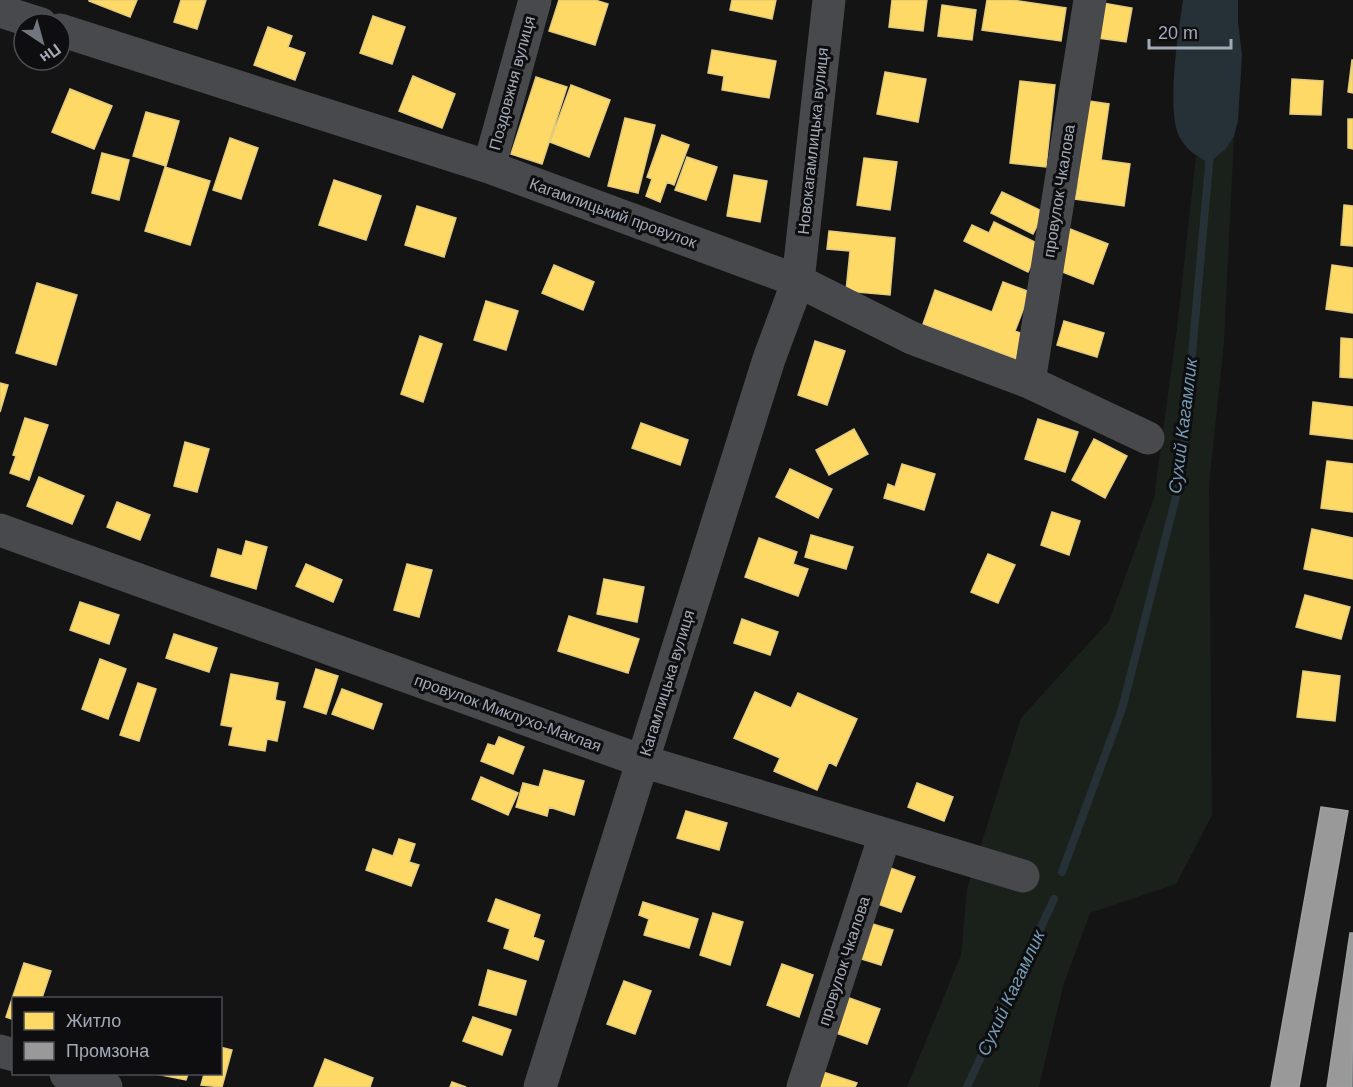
<svg xmlns="http://www.w3.org/2000/svg" width="1353" height="1087" font-family="Arial,sans-serif">
<rect width="100%" height="100%" fill="#141414"/>
<path fill="#1a211a" d="M 1234,136 L 1224,342 L 1209,485 L 1212,815 L 1176,884 L 1090,913 L 1063,986 L 1039,1087 L 907,1087 L 961,955 L 967,889 L 1021,718 L 1109,621 L 1154,498 L 1177,328 L 1196,156 L 1210,163 L 1226,149 Z"/>
<path fill="#263037" d="M 1183,0 L 1238,0 L 1238,22 L 1242,55 L 1238,121 L 1234,136 L 1226,149 L 1209,163 C 1196,156 1182,147 1177,131 C 1168,99 1178,34 1183,0 Z"/>
<path fill="#ffd966" stroke="#e3cb7e" stroke-width="1.5" d="M 89,0 L 137,0 L 130,17 L 89,1 Z
M 181,0 L 206,0 L 197,29 L 174,22 Z
M 559,0 L 595,0 L 608,4 L 595,45 L 549,31 Z
M 732,0 L 776,0 L 772,19 L 730,10 Z
M 892,0 L 927,0 L 923,31 L 889,27 Z
M 987,0 L 1012,0 L 1066,8 L 1061,41 L 982,30 Z
M 1097,2 L 1132,8 L 1126,42 L 1091,37 Z
M 942,5 L 976,10 L 972,40 L 938,36 Z
M 373,16 L 405,27 L 392,64 L 360,53 Z
M 268,27 L 292,36 L 288,47 L 305,53 L 295,80 L 254,65 Z
M 712,50 L 776,61 L 769,98 L 722,90 L 724,76 L 708,73 Z
M 1352,60 L 1353,60 L 1353,93 L 1348,92 Z
M 885,72 L 926,79 L 918,122 L 877,114 Z
M 413,76 L 455,94 L 442,128 L 399,111 Z
M 536,77 L 567,87 L 542,164 L 511,154 Z
M 1292,79 L 1323,81 L 1321,115 L 1290,114 Z
M 1020,81 L 1055,85 L 1046,167 L 1010,163 Z
M 571,85 L 610,100 L 589,157 L 550,142 Z
M 70,89 L 112,106 L 94,149 L 52,132 Z
M 1075,99 L 1109,104 L 1101,160 L 1130,164 L 1124,206 L 1075,199 L 1078,182 L 1064,180 Z
M 146,112 L 179,121 L 166,166 L 133,156 Z
M 625,118 L 655,125 L 638,193 L 608,186 Z
M 1348,119 L 1353,119 L 1353,149 L 1348,148 Z
M 662,135 L 689,145 L 674,185 L 667,182 L 660,202 L 646,196 L 652,179 L 647,177 Z
M 230,138 L 258,148 L 241,199 L 213,190 Z
M 102,153 L 129,160 L 119,200 L 92,193 Z
M 687,157 L 717,167 L 706,200 L 675,190 Z
M 864,158 L 897,162 L 890,210 L 857,205 Z
M 165,167 L 210,181 L 190,245 L 145,231 Z
M 734,175 L 767,181 L 760,222 L 727,216 Z
M 334,180 L 381,196 L 366,240 L 319,225 Z
M 1002,192 L 1044,212 L 1033,234 L 991,213 Z
M 1344,205 L 1353,206 L 1353,246 L 1341,245 Z
M 417,206 L 456,218 L 444,257 L 405,245 Z
M 994,222 L 1041,245 L 1028,272 L 964,241 L 972,225 L 989,233 Z
M 1065,227 L 1108,244 L 1093,284 L 1050,267 Z
M 829,231 L 895,238 L 890,295 L 846,291 L 850,251 L 827,249 Z
M 554,265 L 594,282 L 583,310 L 542,293 Z
M 1332,265 L 1353,268 L 1353,313 L 1326,309 Z
M 1003,282 L 1030,292 L 1015,331 L 1030,337 L 1021,361 L 923,324 L 935,290 L 992,312 Z
M 37,283 L 77,295 L 56,365 L 16,353 Z
M 486,301 L 518,311 L 506,350 L 474,340 Z
M 1064,321 L 1104,333 L 1097,357 L 1057,345 Z
M 420,336 L 442,344 L 423,402 L 401,394 Z
M 1341,338 L 1353,339 L 1353,378 L 1340,377 Z
M 815,341 L 845,351 L 827,405 L 798,395 Z
M 0,383 L 8,385 L 0,412 Z
M 1313,402 L 1353,407 L 1353,439 L 1310,434 Z
M 25,418 L 48,425 L 29,480 L 10,473 L 16,456 L 13,455 Z
M 1038,419 L 1078,432 L 1065,472 L 1025,459 Z
M 641,423 L 688,440 L 680,465 L 632,448 Z
M 854,429 L 868,454 L 829,475 L 816,450 Z
M 1094,439 L 1127,456 L 1105,498 L 1072,480 Z
M 185,442 L 209,449 L 197,492 L 174,486 Z
M 1327,461 L 1353,464 L 1353,512 L 1321,508 Z
M 902,464 L 935,474 L 924,510 L 884,498 L 888,484 L 895,487 Z
M 790,469 L 832,489 L 818,518 L 776,497 Z
M 39,477 L 84,496 L 72,524 L 27,506 Z
M 117,502 L 150,515 L 140,540 L 107,527 Z
M 1052,512 L 1080,521 L 1069,555 L 1041,545 Z
M 1312,529 L 1353,538 L 1353,579 L 1304,569 Z
M 811,535 L 853,547 L 846,569 L 805,557 Z
M 759,538 L 797,552 L 793,564 L 808,569 L 798,596 L 745,577 Z
M 246,541 L 267,547 L 256,589 L 211,576 L 218,549 L 242,556 Z
M 988,554 L 1015,565 L 998,603 L 971,592 Z
M 306,564 L 342,580 L 333,602 L 296,586 Z
M 407,564 L 432,570 L 419,617 L 394,610 Z
M 604,579 L 644,587 L 637,622 L 597,614 Z
M 1305,595 L 1350,607 L 1341,639 L 1296,627 Z
M 80,602 L 119,615 L 109,644 L 70,630 Z
M 569,616 L 639,639 L 628,673 L 558,651 Z
M 742,619 L 778,632 L 770,655 L 734,643 Z
M 174,634 L 217,648 L 209,672 L 166,658 Z
M 100,659 L 126,669 L 108,719 L 82,709 Z
M 316,669 L 338,676 L 326,714 L 304,707 Z
M 1303,671 L 1340,676 L 1335,721 L 1297,717 Z
M 231,674 L 278,683 L 275,700 L 285,702 L 277,741 L 267,739 L 265,751 L 229,745 L 233,727 L 221,725 Z
M 138,683 L 156,689 L 139,741 L 120,735 Z
M 342,689 L 382,704 L 373,729 L 332,714 Z
M 755,692 L 791,708 L 798,693 L 857,719 L 836,766 L 829,762 L 817,790 L 774,771 L 780,758 L 734,738 Z
M 499,737 L 524,747 L 513,774 L 481,761 L 488,744 L 495,746 Z
M 544,770 L 584,781 L 574,815 L 549,807 L 547,816 L 516,807 L 523,783 L 539,787 Z
M 481,777 L 518,793 L 508,815 L 472,799 Z
M 917,783 L 953,797 L 944,821 L 908,807 Z
M 686,811 L 727,823 L 719,850 L 677,838 Z
M 399,839 L 415,844 L 409,862 L 419,865 L 411,886 L 366,870 L 373,849 L 393,856 Z
M 885,866 L 915,877 L 901,912 L 872,902 Z
M 496,899 L 540,915 L 533,937 L 544,941 L 538,960 L 504,948 L 510,929 L 488,921 Z
M 643,902 L 698,919 L 689,948 L 644,935 L 649,919 L 639,915 Z
M 713,913 L 743,922 L 730,965 L 700,955 Z
M 866,922 L 893,930 L 881,965 L 855,957 Z
M 24,963 L 51,971 L 42,998 L 14,998 L 14,1020 L 6,1017 Z
M 782,964 L 813,975 L 799,1017 L 767,1005 Z
M 488,970 L 526,981 L 516,1015 L 479,1005 Z
M 624,981 L 651,991 L 635,1034 L 607,1024 Z
M 841,995 L 880,1009 L 867,1044 L 828,1030 Z
M 473,1017 L 511,1030 L 502,1055 L 463,1041 Z
M 220,1047 L 232,1050 L 222,1087 L 201,1085 L 204,1074 L 220,1074 Z
M 325,1059 L 373,1078 L 370,1087 L 314,1087 Z
M 820,1071 L 857,1083 L 855,1087 L 815,1087 Z
M 156,1074 L 188,1074 L 186,1080 Z
M 452,1082 L 466,1087 L 450,1087 Z"/>
<path fill="#999" stroke="#9c9ea2" stroke-width="1.5" d="M 1321,807 L 1348,811 L 1299,1087 L 1271,1087 Z
M 1350,933 L 1353,933 L 1352,1087 L 1327,1087 Z"/>
<g fill="none" stroke-linecap="round" stroke-linejoin="round">
<path stroke="#263037" stroke-width="8" d="M 1062,872 L 1122,709 L 1181,477 L 1210,154
M 967,1087 L 1054,899"/>
<path stroke="#48494d" stroke-width="33" d="M 0,11 L 41,24
M 60,30 L 489,167 L 798,281 L 912,338 L 1029,382 L 1148,438
M 489,167 L 535,0
M 1029,382 L 1090,0
M 0,530 L 642,761 L 1023,876
M 0,1051 L 14,1055
M 66,1074 L 106,1087
M 540,1087 L 769,359 L 798,281 L 829,0
M 803,1087 L 885,835"/>
</g>
<g text-anchor="middle" dominant-baseline="central" stroke-width="6" stroke-linejoin="round" paint-order="stroke">
<g font-size="16" fill="#a3aab7" stroke="#0e0e10">
<text transform="translate(512 83) rotate(-75)">Поздовжня вулиця</text>
<text transform="translate(813 141) rotate(-84)">Новокагамлицька вулиця</text>
<text transform="translate(1059 191) rotate(-81)">провулок Чкалова</text>
<text transform="translate(613 213) rotate(20)">Кагамлицький провулок</text>
<text transform="translate(667 683) rotate(-73)">Кагамлицька вулиця</text>
<text transform="translate(508 713) rotate(20)">провулок Миклухо-Маклая</text>
<text transform="translate(844 961) rotate(-72)">провулок Чкалова</text>
</g>
<g font-size="18" font-style="italic" fill="#769cb5" stroke="#0e0e10">
<text transform="translate(1183 426) rotate(-83)">Сухий Кагамлик</text>
<text transform="translate(1011 993) rotate(-65)">Сухий Кагамлик</text>
</g>
</g>
<rect x="12" y="997" width="210" height="78" fill="#0e0e10" stroke="#4a4c53" stroke-width="1.5"/>
<rect x="24" y="1012" width="30" height="18" fill="#ffd966" stroke="#4a4c53" stroke-width="1.5"/>
<text x="66" y="1027" font-size="18" fill="#a3aab7">Житло</text>
<rect x="24" y="1042" width="30" height="18" fill="#999999" stroke="#4a4c53" stroke-width="1.5"/>
<text x="66" y="1057" font-size="18" fill="#a3aab7">Промзона</text>
<g transform="translate(42 42) rotate(144)"><circle r="28" fill="#0e0e10" stroke="#4a4c53" stroke-width="1.5"/>
<path d="M0-4.5L10 22L0 15L-10 22Z" fill="#71767e"/>
<text y="-9" font-size="16" font-weight="bold" text-anchor="middle" fill="#a3aab7">Пн</text>
</g>
<path d="M1149 39v9h82v-9" fill="none" stroke="#a3aab7" stroke-width="3"/>
<text x="1158" y="39" font-size="18" fill="#a3aab7" stroke="#0e0e10" stroke-width="4.5" paint-order="stroke">20 m</text>
</svg>
